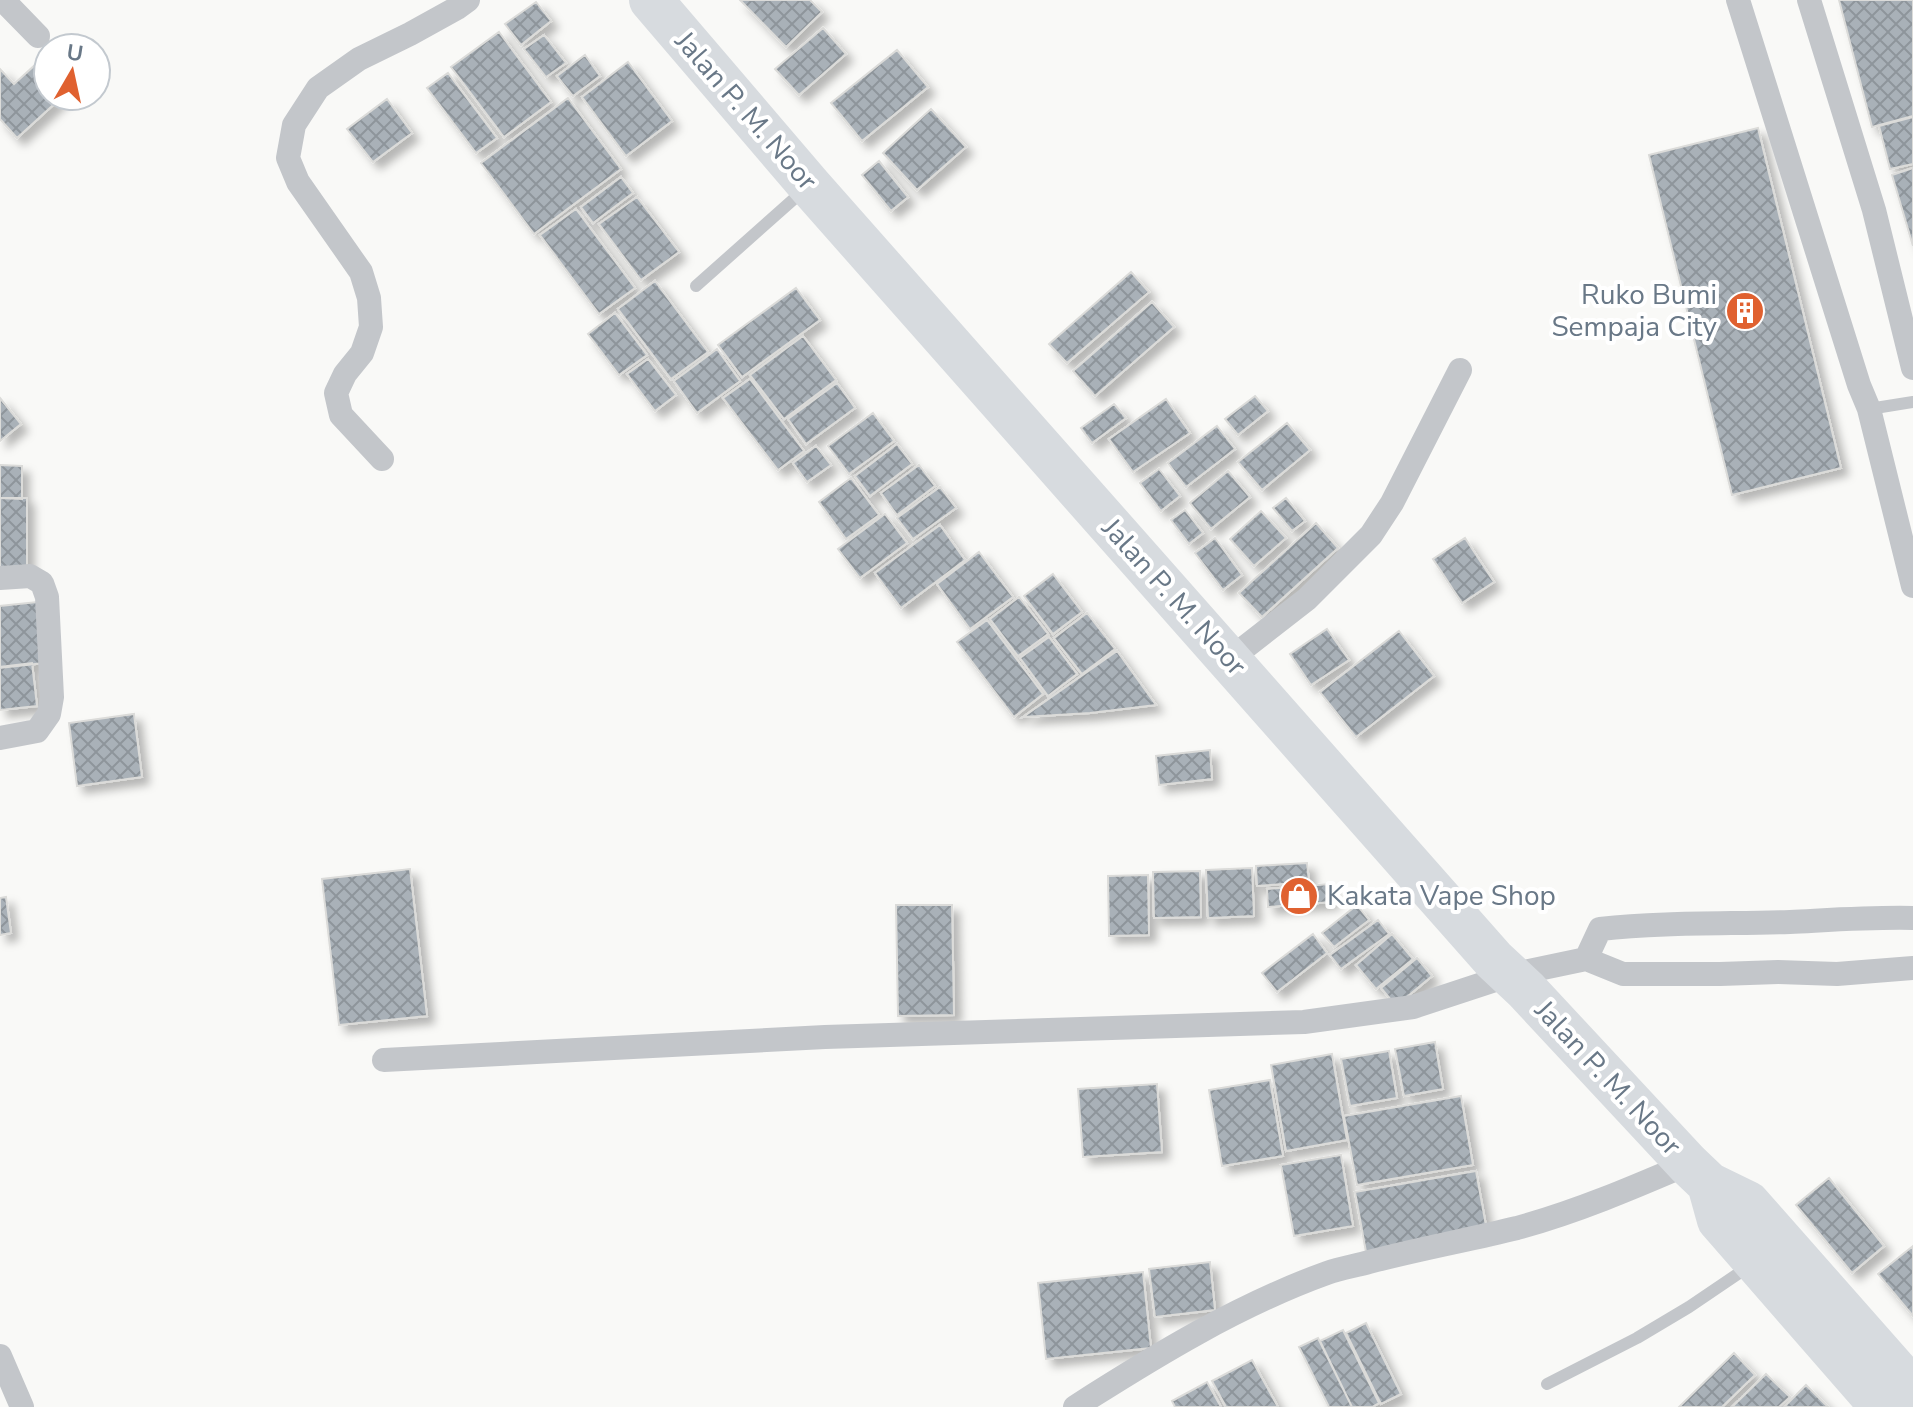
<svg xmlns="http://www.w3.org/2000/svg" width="1913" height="1407" font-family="'Nunito Sans',sans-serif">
<defs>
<pattern id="building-cross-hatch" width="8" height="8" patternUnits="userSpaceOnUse" patternTransform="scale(2)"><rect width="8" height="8" fill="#a9b1b8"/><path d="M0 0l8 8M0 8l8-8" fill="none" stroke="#8e959b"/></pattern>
<filter id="shadow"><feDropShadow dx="7" dy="7" stdDeviation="4" flood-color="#0004"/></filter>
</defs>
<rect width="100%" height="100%" fill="#f9f9f7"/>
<path fill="url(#building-cross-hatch)" stroke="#dbdbd9" stroke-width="2" filter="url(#shadow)" d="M 740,0 L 810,0 L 822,12 L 786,47 Z
M 1839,0 L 1913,0 L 1913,116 L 1872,127 Z
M 536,2 L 551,21 L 521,45 L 505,24 Z
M 823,28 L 846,54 L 799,95 L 775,69 Z
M 499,32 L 551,102 L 504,137 L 451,67 Z
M 544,35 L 566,63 L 546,77 L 524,49 Z
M 897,50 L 928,87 L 862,141 L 831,103 Z
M 46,55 L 48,57 L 48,96 L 63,96 L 17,138 L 0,119 L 0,69 L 14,84 Z
M 585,55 L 600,76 L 573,96 L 557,76 Z
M 628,62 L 672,121 L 626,156 L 582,97 Z
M 448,73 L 497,138 L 476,153 L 427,88 Z
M 568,98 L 621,169 L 534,234 L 481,163 Z
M 387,99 L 412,133 L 373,162 L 347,129 Z
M 931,109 L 966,147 L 917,190 L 883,153 Z
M 1913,117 L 1913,164 L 1890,169 L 1879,126 Z
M 1758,128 L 1841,468 L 1732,495 L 1649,155 Z
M 879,161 L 908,197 L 891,211 L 862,175 Z
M 1913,168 L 1913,246 L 1892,175 Z
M 621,177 L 633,193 L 593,223 L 581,207 Z
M 637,197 L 679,252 L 641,280 L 599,224 Z
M 576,209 L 635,288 L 599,314 L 540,235 Z
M 1131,272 L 1149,292 L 1067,363 L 1049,344 Z
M 655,281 L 708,352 L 671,379 L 618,309 Z
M 796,288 L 820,320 L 742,377 L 718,345 Z
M 1152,302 L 1174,327 L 1095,396 L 1073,371 Z
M 615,313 L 647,355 L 619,375 L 588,334 Z
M 803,336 L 836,380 L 784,419 L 750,375 Z
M 717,349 L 740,381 L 697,413 L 674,381 Z
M 648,359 L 676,395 L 655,411 L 627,374 Z
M 750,379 L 804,451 L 778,470 L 723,398 Z
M 837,383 L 855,408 L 806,444 L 788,419 Z
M 1255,396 L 1268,411 L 1238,435 L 1225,419 Z
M 0,398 L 21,424 L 0,441 Z
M 1166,399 L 1190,433 L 1133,472 L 1109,439 Z
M 1114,404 L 1126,418 L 1092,443 L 1081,428 Z
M 873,413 L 894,441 L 849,474 L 828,446 Z
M 1287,423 L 1310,450 L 1262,490 L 1238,462 Z
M 1217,426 L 1235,449 L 1186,487 L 1168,463 Z
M 897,444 L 912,464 L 870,496 L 855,476 Z
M 816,446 L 831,465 L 807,482 L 793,463 Z
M 0,465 L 22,466 L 22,499 L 0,498 Z
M 919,465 L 935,486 L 897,515 L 881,493 Z
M 1159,469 L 1180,496 L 1161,511 L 1140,483 Z
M 1228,471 L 1250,497 L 1211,529 L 1190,503 Z
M 851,478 L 879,515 L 846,539 L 819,502 Z
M 940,487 L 956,508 L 913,539 L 897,518 Z
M 0,498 L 27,498 L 27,573 L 0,573 Z
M 1286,498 L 1305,521 L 1292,531 L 1273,508 Z
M 1185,510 L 1203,533 L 1189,544 L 1171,520 Z
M 1261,511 L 1286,538 L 1254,566 L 1230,539 Z
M 885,514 L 907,543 L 860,578 L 838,549 Z
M 1316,523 L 1338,548 L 1262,617 L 1239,593 Z
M 940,525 L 965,560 L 901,608 L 875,573 Z
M 1215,538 L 1242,575 L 1223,590 L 1195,553 Z
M 1465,538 L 1494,582 L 1462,603 L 1433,559 Z
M 979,552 L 1013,597 L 970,629 L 937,584 Z
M 1053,574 L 1082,612 L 1053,634 L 1024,596 Z
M 1019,597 L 1048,634 L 1018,656 L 990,619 Z
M 37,602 L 44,663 L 0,668 L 0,606 Z
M 1087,613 L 1115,649 L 1082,674 L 1054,638 Z
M 987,620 L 1043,694 L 1014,717 L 957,642 Z
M 1327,629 L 1349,660 L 1311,685 L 1290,654 Z
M 1399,631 L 1434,676 L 1356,737 L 1320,692 Z
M 1049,637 L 1077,674 L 1048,696 L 1020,658 Z
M 1117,651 L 1156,705 L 1090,713 L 1023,717 Z
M 32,663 L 37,706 L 0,710 L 0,667 Z
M 134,714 L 142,777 L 77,786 L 69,723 Z
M 1210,750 L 1212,779 L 1159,785 L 1156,756 Z
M 1307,863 L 1309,882 L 1257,886 L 1256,866 Z
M 1252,868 L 1254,916 L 1208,918 L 1206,870 Z
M 410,869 L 427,1016 L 339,1025 L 322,879 Z
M 1200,871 L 1201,917 L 1154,918 L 1153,872 Z
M 1148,875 L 1149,935 L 1109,936 L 1108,876 Z
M 1330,884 L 1332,902 L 1268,907 L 1267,889 Z
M 6,897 L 11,933 L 0,935 L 0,898 Z
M 896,905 L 952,905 L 954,1015 L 898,1016 Z
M 1357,905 L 1369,920 L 1334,947 L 1322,933 Z
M 1378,920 L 1389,934 L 1341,969 L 1330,955 Z
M 1313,934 L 1327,953 L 1277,992 L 1262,973 Z
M 1392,934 L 1413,959 L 1376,989 L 1356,965 Z
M 1417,958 L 1432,976 L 1396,1006 L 1381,988 Z
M 1435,1042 L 1443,1089 L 1404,1096 L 1395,1049 Z
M 1389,1051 L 1397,1098 L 1350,1106 L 1341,1059 Z
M 1332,1054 L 1347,1140 L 1286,1151 L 1271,1065 Z
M 1270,1080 L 1283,1156 L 1222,1166 L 1209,1090 Z
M 1157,1084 L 1162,1152 L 1083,1157 L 1078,1089 Z
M 1461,1096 L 1473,1165 L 1357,1185 L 1344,1116 Z
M 1341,1155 L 1353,1226 L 1294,1236 L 1281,1165 Z
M 1476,1171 L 1487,1231 L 1366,1252 L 1355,1192 Z
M 1829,1178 L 1884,1246 L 1852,1273 L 1796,1205 Z
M 1913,1246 L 1913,1316 L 1878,1274 Z
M 1210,1262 L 1215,1310 L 1155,1317 L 1149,1269 Z
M 1143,1272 L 1151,1348 L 1046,1359 L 1038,1283 Z
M 1366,1323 L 1401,1394 L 1381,1404 L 1346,1333 Z
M 1343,1330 L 1379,1403 L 1372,1407 L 1352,1407 L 1320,1341 Z
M 1318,1338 L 1352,1407 L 1329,1407 L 1299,1347 Z
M 1734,1353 L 1755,1375 L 1722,1407 L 1679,1407 Z
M 1252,1360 L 1278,1407 L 1226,1407 L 1212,1381 Z
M 1766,1374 L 1790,1397 L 1779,1407 L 1732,1407 Z
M 1207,1382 L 1221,1407 L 1175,1407 L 1172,1401 Z
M 1806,1385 L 1828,1407 L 1784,1407 Z"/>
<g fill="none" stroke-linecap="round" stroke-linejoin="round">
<path stroke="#c3c6ca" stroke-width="12" d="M 696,286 L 804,190
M 1869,409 L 1913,402
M 1547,1384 L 1637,1338 L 1689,1307 L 1748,1267"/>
<path stroke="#c3c6ca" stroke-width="24" d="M 3,0 L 38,36
M 1738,0 L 1859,385 L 1869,409 L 1913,586
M 1809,0 L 1874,210 L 1913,368
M 382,459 L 341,415 L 336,393 L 345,374 L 362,353 L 371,327 L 369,298 L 361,272 L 298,182 L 288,158 L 294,125 L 318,88 L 359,59 L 410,34 L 457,8 L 468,0
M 0,578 L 30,576 L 42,583 L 47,597 L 52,697 L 49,714 L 37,731 L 0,738
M 1230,659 L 1307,599 L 1371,535 L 1392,503 L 1460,370
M 1586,959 L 1600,929 C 1663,922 1726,924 1790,922 C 1831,920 1872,917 1913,918
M 384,1060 L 825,1037 L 1304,1022 L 1413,1007 L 1510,975 L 1586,959 L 1623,974 L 1720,974 L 1778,972 L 1837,974 L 1913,968
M 0,1356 L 22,1407
M 1075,1407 C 1155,1356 1238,1305 1327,1273 C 1341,1268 1355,1266 1369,1262 C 1418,1249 1468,1240 1517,1228 C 1576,1212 1632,1188 1688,1164"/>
<path stroke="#d7dbdf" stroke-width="44" d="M 651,0 L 810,186 L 1494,960 L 1526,990 L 1688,1164 L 1709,1184 L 1748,1203 L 1913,1390
M 1709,1184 L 1719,1220 L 1882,1407"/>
</g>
<defs>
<g id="building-disc" transform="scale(2)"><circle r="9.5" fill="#e06130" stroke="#fff"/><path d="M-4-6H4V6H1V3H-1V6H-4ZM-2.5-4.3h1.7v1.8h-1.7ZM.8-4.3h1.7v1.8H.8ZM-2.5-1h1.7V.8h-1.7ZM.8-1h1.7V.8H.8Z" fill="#fff"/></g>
<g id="shop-disc" transform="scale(2)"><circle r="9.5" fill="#e06130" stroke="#fff"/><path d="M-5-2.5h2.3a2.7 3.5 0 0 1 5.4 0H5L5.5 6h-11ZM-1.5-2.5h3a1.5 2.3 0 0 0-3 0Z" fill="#fff"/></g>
</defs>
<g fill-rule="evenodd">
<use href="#building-disc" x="1745" y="311"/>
<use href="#shop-disc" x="1299" y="896"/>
</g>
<g text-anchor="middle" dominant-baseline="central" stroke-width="8" stroke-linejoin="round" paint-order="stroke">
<g font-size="28" fill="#697887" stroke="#fff">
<text transform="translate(746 111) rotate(49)">Jalan P. M. Noor</text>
<text transform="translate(1174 597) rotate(48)">Jalan P. M. Noor</text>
<text transform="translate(1608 1078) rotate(47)">Jalan P. M. Noor</text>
</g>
<g font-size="28" fill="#697887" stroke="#fff" text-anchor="end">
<text x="1717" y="295">Ruko Bumi<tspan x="1717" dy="32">Sempaja City</tspan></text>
<text x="1327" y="896" text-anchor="start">Kakata Vape Shop</text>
</g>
</g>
<g transform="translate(72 72) rotate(9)"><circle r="38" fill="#ffffff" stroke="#c3c9cf" stroke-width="2"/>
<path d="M0-6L14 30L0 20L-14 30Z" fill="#e06130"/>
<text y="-12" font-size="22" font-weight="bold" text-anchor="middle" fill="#697887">U</text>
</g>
</svg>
